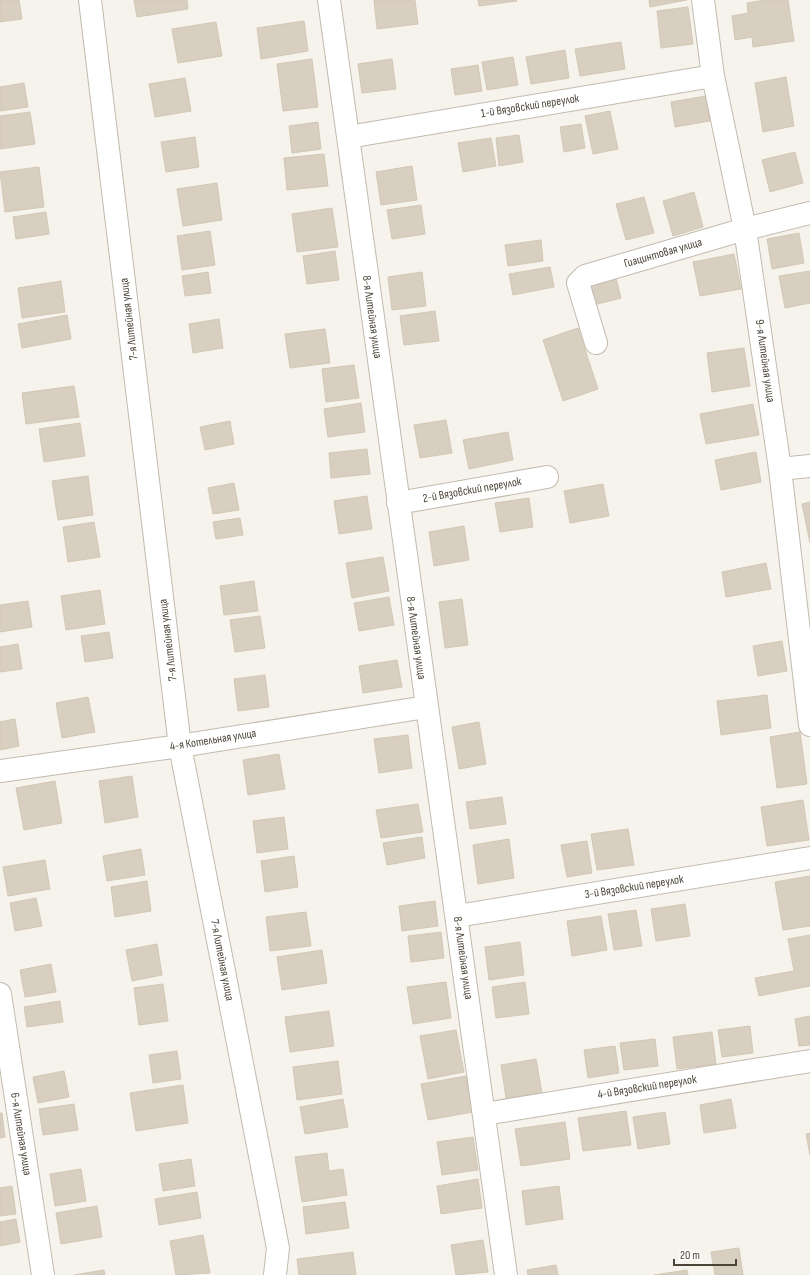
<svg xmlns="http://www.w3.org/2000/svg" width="810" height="1275" font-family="'Sofia Sans Condensed',sans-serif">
<rect width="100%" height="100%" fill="#f6f3ec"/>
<path fill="#d8cfc1" stroke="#d3c7b4" d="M 0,0 L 19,0 L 22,19 L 0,22 Z
M 134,0 L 187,0 L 188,9 L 137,17 Z
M 374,0 L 415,0 L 418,24 L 377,29 Z
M 478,0 L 516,0 L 517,1 L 479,6 Z
M 649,0 L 687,0 L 650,7 Z
M 765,0 L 788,0 L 794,41 L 753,47 L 752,37 L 735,40 L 732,16 L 748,13 L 747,3 Z
M 688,7 L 693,44 L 661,48 L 657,11 Z
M 304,21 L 308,51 L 261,59 L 257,28 Z
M 216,22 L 222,56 L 178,63 L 172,29 Z
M 621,42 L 625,69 L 580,76 L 575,49 Z
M 565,50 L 569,78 L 531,84 L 526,57 Z
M 513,57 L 518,85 L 487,90 L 482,62 Z
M 312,59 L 318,107 L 283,111 L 277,64 Z
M 392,59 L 396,89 L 362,93 L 358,64 Z
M 478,65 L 482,91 L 455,95 L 451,69 Z
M 786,77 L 794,126 L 763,132 L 755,83 Z
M 185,78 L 191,111 L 155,117 L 149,84 Z
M 24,83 L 28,107 L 0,111 L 0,87 Z
M 706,96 L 710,121 L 675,127 L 671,102 Z
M 610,111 L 618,149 L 593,154 L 585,116 Z
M 30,112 L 35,144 L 0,149 L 0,116 Z
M 318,122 L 321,149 L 292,153 L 289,126 Z
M 581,124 L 585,148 L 564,152 L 560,127 Z
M 519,135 L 523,162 L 499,166 L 496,138 Z
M 195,137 L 199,167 L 166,172 L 161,142 Z
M 491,138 L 496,166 L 463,172 L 458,143 Z
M 795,152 L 803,183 L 770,192 L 762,160 Z
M 324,154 L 328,186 L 287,190 L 284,158 Z
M 412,166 L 417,200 L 381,205 L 376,172 Z
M 39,167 L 44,207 L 5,212 L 0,172 Z
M 217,183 L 222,220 L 183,226 L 177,189 Z
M 694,192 L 703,227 L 673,236 L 663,201 Z
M 644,197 L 654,233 L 626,240 L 616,204 Z
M 421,205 L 425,234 L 392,239 L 387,210 Z
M 332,208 L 338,247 L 297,252 L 292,214 Z
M 46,212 L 49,234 L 16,239 L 13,217 Z
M 210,231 L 215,265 L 182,270 L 177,236 Z
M 799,233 L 804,263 L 772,269 L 767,239 Z
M 541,240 L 543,261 L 508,266 L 505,245 Z
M 335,251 L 339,280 L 307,284 L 303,256 Z
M 734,254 L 741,289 L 700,296 L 693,262 Z
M 550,267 L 554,287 L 513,295 L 509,274 Z
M 810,271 L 810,303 L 785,308 L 779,276 Z
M 208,272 L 211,293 L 185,296 L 182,276 Z
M 422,272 L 426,306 L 392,310 L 388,277 Z
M 615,274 L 621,298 L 590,306 L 584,282 Z
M 61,281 L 65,312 L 22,318 L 18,288 Z
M 435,311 L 439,341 L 404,345 L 400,316 Z
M 67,315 L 71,339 L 22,348 L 18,324 Z
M 219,319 L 223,348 L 193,353 L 189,324 Z
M 578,328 L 598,389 L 563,401 L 543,340 Z
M 325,329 L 330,363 L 290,368 L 285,334 Z
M 744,348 L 750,386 L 712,392 L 707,353 Z
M 354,365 L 359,398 L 326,402 L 322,369 Z
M 74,386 L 79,417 L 26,424 L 22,393 Z
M 361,403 L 365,432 L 328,437 L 324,409 Z
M 753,404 L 759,435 L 706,444 L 700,414 Z
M 446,420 L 452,453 L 420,458 L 414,425 Z
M 230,421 L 234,444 L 205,450 L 200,427 Z
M 80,423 L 85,456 L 44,462 L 39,429 Z
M 508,432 L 513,460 L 469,469 L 463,440 Z
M 367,449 L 370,474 L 331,478 L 329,453 Z
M 756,452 L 761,482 L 721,490 L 715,460 Z
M 88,476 L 93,515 L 58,520 L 52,481 Z
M 234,483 L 239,510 L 213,514 L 208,488 Z
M 603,484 L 609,516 L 570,523 L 564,491 Z
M 367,496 L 372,529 L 339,534 L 334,501 Z
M 529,498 L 533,527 L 500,532 L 495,503 Z
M 810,502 L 810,543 L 802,504 Z
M 240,518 L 243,535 L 216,539 L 213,522 Z
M 94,522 L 100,557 L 68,562 L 63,527 Z
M 464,526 L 469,560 L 434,566 L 429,532 Z
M 383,557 L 389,591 L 352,598 L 346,563 Z
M 766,563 L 771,589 L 726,597 L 722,572 Z
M 254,581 L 258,611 L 224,615 L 220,586 Z
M 100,590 L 105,624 L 66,630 L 61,596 Z
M 389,597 L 394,625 L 359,631 L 354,603 Z
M 462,599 L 468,645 L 445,648 L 439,602 Z
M 28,601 L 32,627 L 0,632 L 0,605 Z
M 260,616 L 265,648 L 235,652 L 230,620 Z
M 109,632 L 113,658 L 85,662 L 81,636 Z
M 782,641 L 787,671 L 758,676 L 753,646 Z
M 18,644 L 22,669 L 0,672 L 0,647 Z
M 397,660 L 402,687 L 363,693 L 359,666 Z
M 265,675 L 269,707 L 238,711 L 234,679 Z
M 767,695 L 771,728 L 721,735 L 717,701 Z
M 88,697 L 95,732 L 62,738 L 56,703 Z
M 15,719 L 19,746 L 0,750 L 0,722 Z
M 479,722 L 486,764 L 459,769 L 452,727 Z
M 800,732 L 807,784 L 777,788 L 770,737 Z
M 408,735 L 412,768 L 379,773 L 374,739 Z
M 279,754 L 285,789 L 248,795 L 243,760 Z
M 132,776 L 138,817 L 105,823 L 99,781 Z
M 55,781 L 62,823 L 24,830 L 16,788 Z
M 502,797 L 506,824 L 470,829 L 466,802 Z
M 803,800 L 809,840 L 767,846 L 761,807 Z
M 418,804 L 423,832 L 381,838 L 376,810 Z
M 284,817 L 288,849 L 257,853 L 253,821 Z
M 628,829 L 634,865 L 597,870 L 591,834 Z
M 422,837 L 425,858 L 387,865 L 383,843 Z
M 509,839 L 514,878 L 478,884 L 473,845 Z
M 587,841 L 592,873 L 567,877 L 561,845 Z
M 141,849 L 145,875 L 107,881 L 103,856 Z
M 294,856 L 298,887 L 265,892 L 261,861 Z
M 45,860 L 50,889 L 8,896 L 3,867 Z
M 810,876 L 810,926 L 783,930 L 775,882 Z
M 147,881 L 151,911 L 115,917 L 111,887 Z
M 36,898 L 42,926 L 15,931 L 10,903 Z
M 435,901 L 438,926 L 402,931 L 399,906 Z
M 685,904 L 690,936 L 656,941 L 651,909 Z
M 636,910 L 642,946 L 614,950 L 608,914 Z
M 306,912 L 311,946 L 270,951 L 266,917 Z
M 601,916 L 607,950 L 572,956 L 567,921 Z
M 441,932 L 444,958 L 411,962 L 408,936 Z
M 810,935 L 810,986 L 759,996 L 755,978 L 794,971 L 788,939 Z
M 520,942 L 524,975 L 489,980 L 485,947 Z
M 157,944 L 162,975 L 132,981 L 126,950 Z
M 322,950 L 327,983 L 282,990 L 277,957 Z
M 51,964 L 56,992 L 25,997 L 20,970 Z
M 446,982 L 451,1018 L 413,1024 L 407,987 Z
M 525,982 L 529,1014 L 496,1018 L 492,987 Z
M 163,984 L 168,1021 L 139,1025 L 134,988 Z
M 60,1001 L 63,1022 L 27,1027 L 24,1007 Z
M 329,1011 L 334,1046 L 290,1052 L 285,1017 Z
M 810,1016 L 810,1045 L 799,1046 L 795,1019 Z
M 750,1026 L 753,1053 L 722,1057 L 718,1030 Z
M 456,1030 L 464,1072 L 428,1079 L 420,1036 Z
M 712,1032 L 716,1064 L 677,1069 L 673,1037 Z
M 655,1039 L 658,1066 L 624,1070 L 620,1043 Z
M 615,1046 L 619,1073 L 588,1078 L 584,1050 Z
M 177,1051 L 181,1079 L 153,1083 L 149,1055 Z
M 536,1059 L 542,1093 L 506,1098 L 501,1065 Z
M 338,1061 L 342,1094 L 297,1100 L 293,1067 Z
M 64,1071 L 69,1097 L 38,1103 L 33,1077 Z
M 466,1076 L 473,1112 L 428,1120 L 421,1084 Z
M 183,1085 L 188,1123 L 136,1131 L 130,1093 Z
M 343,1099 L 348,1127 L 305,1134 L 300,1107 Z
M 731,1099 L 736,1128 L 704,1133 L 700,1105 Z
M 74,1104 L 78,1130 L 43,1135 L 39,1109 Z
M 626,1111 L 631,1145 L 583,1151 L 578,1118 Z
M 665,1112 L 670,1144 L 638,1149 L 633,1117 Z
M 0,1113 L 2,1113 L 5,1137 L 0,1138 Z
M 565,1122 L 570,1159 L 521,1166 L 515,1129 Z
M 810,1133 L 810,1155 L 806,1134 Z
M 473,1137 L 478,1170 L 442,1175 L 437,1142 Z
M 327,1153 L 329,1171 L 343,1169 L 347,1195 L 302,1202 L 295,1157 Z
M 191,1159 L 195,1186 L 163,1191 L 159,1164 Z
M 81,1169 L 86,1201 L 55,1206 L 50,1174 Z
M 478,1179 L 482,1208 L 441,1214 L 437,1186 Z
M 12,1186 L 16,1214 L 0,1216 L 0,1188 Z
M 559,1186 L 563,1219 L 526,1225 L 522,1191 Z
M 197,1192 L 201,1218 L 159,1225 L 155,1199 Z
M 345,1202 L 349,1228 L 306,1234 L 303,1207 Z
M 97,1206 L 102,1237 L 61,1244 L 56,1213 Z
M 16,1219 L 20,1242 L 0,1246 L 0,1222 Z
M 203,1235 L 210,1273 L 176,1275 L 170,1241 Z
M 483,1240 L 488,1272 L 456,1275 L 451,1245 Z
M 739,1248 L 743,1275 L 715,1275 L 711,1252 Z
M 353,1252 L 356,1275 L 299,1275 L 297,1259 Z
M 556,1265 L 558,1275 L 528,1275 L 527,1270 Z
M 104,1270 L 105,1275 L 74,1275 Z
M 687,1270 L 688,1275 L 654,1275 Z"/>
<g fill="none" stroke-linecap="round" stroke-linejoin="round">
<g stroke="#c2bbae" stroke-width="24">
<path id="minor" d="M 90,0 L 180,746 L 278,1248 L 275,1275
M 329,0 L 506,1275
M 703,0 L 713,76 L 745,229 L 780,469 L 810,725
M 348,137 L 713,76
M 596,343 L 578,283 L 585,276 L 745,229 L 810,213
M 780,469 L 810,466
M 398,503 L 547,477
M 0,771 L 180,746 L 426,707
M 457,916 L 810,858
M 0,994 L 43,1275
M 484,1114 L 810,1061"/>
</g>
<use href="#minor" stroke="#fff" stroke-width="22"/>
</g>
<g text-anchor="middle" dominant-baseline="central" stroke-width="3.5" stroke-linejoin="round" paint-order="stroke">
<g font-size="12" fill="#4b4439" stroke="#fff">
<text transform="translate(530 106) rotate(-9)">1-й Вязовский переулок</text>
<text transform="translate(663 253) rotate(-16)">Гиацинтовая улица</text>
<text transform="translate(372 317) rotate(82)">8-я Литейная улица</text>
<text transform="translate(129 319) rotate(-97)">7-я Литейная улица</text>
<text transform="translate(765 361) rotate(82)">9-я Литейная улица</text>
<text transform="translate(472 490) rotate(-10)">2-й Вязовский переулок</text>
<text transform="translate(416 638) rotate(82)">8-я Литейная улица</text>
<text transform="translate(168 640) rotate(-97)">7-я Литейная улица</text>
<text transform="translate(213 740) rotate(-9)">4-я Котельная улица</text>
<text transform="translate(634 887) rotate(-9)">3-й Вязовский переулок</text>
<text transform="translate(463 958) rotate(82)">8-я Литейная улица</text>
<text transform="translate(222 960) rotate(79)">7-я Литейная улица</text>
<text transform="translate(647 1087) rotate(-9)">4-й Вязовский переулок</text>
<text transform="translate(21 1134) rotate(81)">6-я Литейная улица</text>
</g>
</g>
<path d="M674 1259v6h62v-6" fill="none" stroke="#4b4439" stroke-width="2"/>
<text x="680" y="1259" font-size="12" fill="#4b4439" stroke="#ffffff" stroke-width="3" paint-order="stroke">20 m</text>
</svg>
